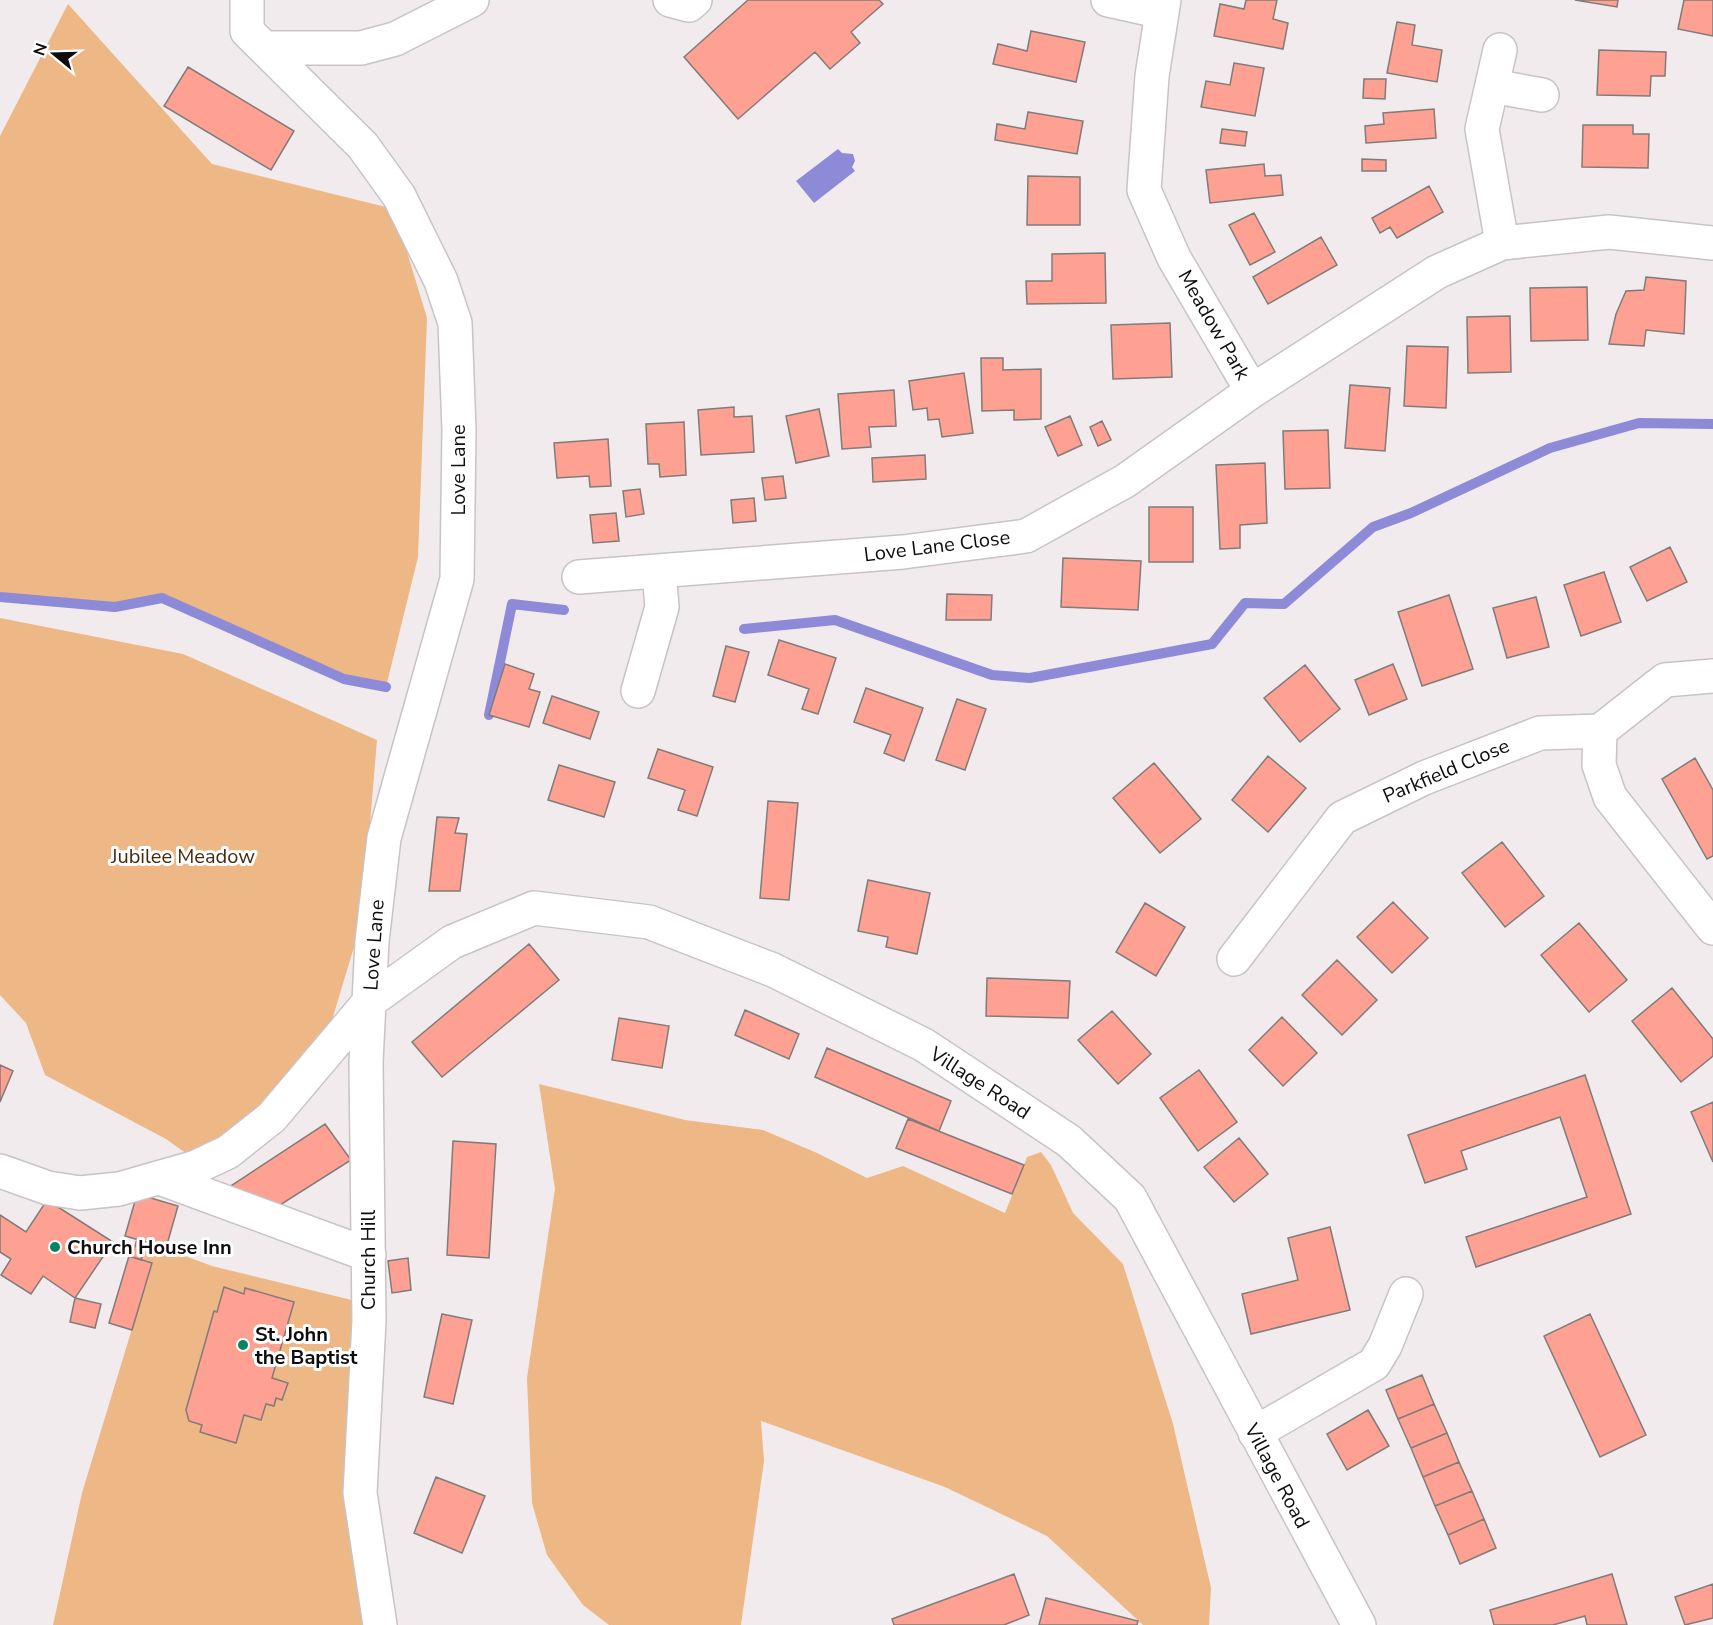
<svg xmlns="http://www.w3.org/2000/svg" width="1713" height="1625" font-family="'Nunito Sans',sans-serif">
<rect width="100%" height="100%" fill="#f2ebee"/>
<path fill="#edb786" d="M 68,4 L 212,164 L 394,209 L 427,318 L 418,557 L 386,687 L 344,679 L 162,598 L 115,607 L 0,597 L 0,136 Z
M 0,618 L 183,654 L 377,740 L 366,871 L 354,947 L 332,1020 L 317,1044 L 274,1095 L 236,1131 L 187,1154 L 166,1139 L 45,1075 L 26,1023 L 0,995 Z
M 539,1084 L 685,1120 L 763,1130 L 817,1153 L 867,1178 L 903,1166 L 1005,1213 L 1027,1157 L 1041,1152 L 1051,1165 L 1073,1213 L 1123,1264 L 1173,1424 L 1211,1588 L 1209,1625 L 1143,1625 L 1047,1536 L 945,1487 L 761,1421 L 764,1461 L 741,1625 L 609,1625 L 583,1605 L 547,1555 L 532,1503 L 527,1378 L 555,1189 Z
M 147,1242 L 212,1266 L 364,1303 L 367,1625 L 53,1625 L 82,1493 L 152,1263 L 141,1260 Z"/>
<path fill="#8d8bd8" d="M 838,149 L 842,153 L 853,154 L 855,161 L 852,167 L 855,171 L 814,203 L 796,181 Z"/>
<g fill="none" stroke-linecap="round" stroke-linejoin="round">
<path stroke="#8d8bd8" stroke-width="10" d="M 0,597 L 115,607 L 162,598 L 344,679 L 386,687
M 744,629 L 835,620 L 992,675 L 1030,678 L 1212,644 L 1245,603 L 1284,604 L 1373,527 L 1411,513 L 1550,448 L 1639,423 L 1713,424
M 489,715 L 512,604 L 564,610"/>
</g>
<path fill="#fea193" stroke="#817b7a" stroke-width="1.5" d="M 748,0 L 879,0 L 883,4 L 851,32 L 860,43 L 830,69 L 815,52 L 738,119 L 684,57 Z
M 1246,0 L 1277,0 L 1273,19 L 1288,23 L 1283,49 L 1214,36 L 1220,4 L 1244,9 Z
M 1575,0 L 1618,0 L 1617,7 Z
M 1684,0 L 1713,0 L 1713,36 L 1678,29 Z
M 1397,22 L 1415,25 L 1412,45 L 1442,50 L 1437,82 L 1387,73 Z
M 1031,31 L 1085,42 L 1076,82 L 993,64 L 998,44 L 1027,51 Z
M 1599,50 L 1666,52 L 1665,76 L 1651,76 L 1650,96 L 1597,95 Z
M 1234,63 L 1264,68 L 1255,116 L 1201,107 L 1206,81 L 1230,85 Z
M 188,67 L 294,131 L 271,170 L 164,106 Z
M 1364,79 L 1386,79 L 1385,99 L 1363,98 Z
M 1434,109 L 1436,138 L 1366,143 L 1365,126 L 1384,124 L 1383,113 Z
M 1028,112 L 1083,121 L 1077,154 L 995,140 L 997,124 L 1025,129 Z
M 1583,125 L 1633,125 L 1633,134 L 1649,134 L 1648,168 L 1582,167 Z
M 1222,129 L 1247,132 L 1245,146 L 1220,143 Z
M 1362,159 L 1386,160 L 1386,171 L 1362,171 Z
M 1264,164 L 1265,176 L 1281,175 L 1283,195 L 1210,203 L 1206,170 Z
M 1028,176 L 1080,177 L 1080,225 L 1027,225 Z
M 1429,186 L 1443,212 L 1397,238 L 1390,227 L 1380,233 L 1372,218 Z
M 1254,213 L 1275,252 L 1250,265 L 1229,225 Z
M 1321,237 L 1337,265 L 1268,304 L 1253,277 Z
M 1105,253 L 1106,303 L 1027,304 L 1026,281 L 1052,281 L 1052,254 Z
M 1646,277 L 1686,281 L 1684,334 L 1646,330 L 1644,346 L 1609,344 L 1616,314 L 1626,291 L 1644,290 Z
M 1587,287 L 1588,340 L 1531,341 L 1530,288 Z
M 1510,316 L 1511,372 L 1468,373 L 1467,317 Z
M 1170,323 L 1172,377 L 1113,379 L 1111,325 Z
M 1407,346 L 1448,347 L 1446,408 L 1404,406 Z
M 981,358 L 1003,358 L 1003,370 L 1041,369 L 1041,419 L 1014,420 L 1014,410 L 982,411 Z
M 964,373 L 973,433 L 942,437 L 939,419 L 928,420 L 927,408 L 913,410 L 909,381 Z
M 1350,385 L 1390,388 L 1385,451 L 1345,448 Z
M 894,390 L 896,426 L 869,427 L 871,447 L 842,449 L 838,394 Z
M 734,407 L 734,417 L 752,416 L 754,452 L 701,455 L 698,410 Z
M 819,409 L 829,456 L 796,463 L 786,416 Z
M 1070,416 L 1082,445 L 1058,456 L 1045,427 Z
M 1102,421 L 1111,440 L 1098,446 L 1090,427 Z
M 684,422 L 686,475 L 660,477 L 659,464 L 648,464 L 646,424 Z
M 1328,430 L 1330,488 L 1285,489 L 1283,431 Z
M 608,439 L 611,486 L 590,487 L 589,476 L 557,478 L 554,443 Z
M 925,455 L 926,479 L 873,482 L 872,458 Z
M 1265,463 L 1267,523 L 1240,525 L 1240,548 L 1220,549 L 1216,465 Z
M 783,476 L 786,498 L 765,500 L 762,478 Z
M 640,489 L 644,514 L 626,517 L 623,491 Z
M 754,498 L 756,521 L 733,523 L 731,500 Z
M 1149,507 L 1193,507 L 1193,562 L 1149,562 Z
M 616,513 L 619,541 L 593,543 L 590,515 Z
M 1670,547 L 1687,582 L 1647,601 L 1630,567 Z
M 1063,558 L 1141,561 L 1138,610 L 1061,607 Z
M 1604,572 L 1621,622 L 1581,636 L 1564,585 Z
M 947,594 L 992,595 L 991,620 L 946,620 Z
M 1449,595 L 1473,669 L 1422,686 L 1398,612 Z
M 1536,597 L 1549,647 L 1507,658 L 1493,608 Z
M 779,640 L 836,658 L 818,714 L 802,709 L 809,689 L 768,675 Z
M 726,646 L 749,652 L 735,702 L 713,696 Z
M 505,664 L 534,674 L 529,689 L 540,692 L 529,727 L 489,715 Z
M 1393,664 L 1407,699 L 1369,715 L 1355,680 Z
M 1305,665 L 1340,709 L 1300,742 L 1264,698 Z
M 866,688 L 923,708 L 904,761 L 884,753 L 891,735 L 854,722 Z
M 552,696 L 599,712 L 590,739 L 543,723 Z
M 957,699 L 986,709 L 965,770 L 936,760 Z
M 658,749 L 713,767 L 697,816 L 678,810 L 685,790 L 648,778 Z
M 1268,756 L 1306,788 L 1268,832 L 1232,800 Z
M 1695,758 L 1713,790 L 1713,856 L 1707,859 L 1662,779 Z
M 1154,763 L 1201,819 L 1160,853 L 1113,798 Z
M 559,765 L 615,782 L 604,817 L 548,800 Z
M 768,801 L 798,803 L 789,900 L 760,898 Z
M 437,817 L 459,818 L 455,833 L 467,834 L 460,891 L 429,891 Z
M 1502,842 L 1544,896 L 1505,927 L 1462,873 Z
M 868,880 L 930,893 L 917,954 L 886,947 L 888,937 L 858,931 Z
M 1393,902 L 1428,938 L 1392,973 L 1357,937 Z
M 1145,903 L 1185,927 L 1156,976 L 1116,952 Z
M 1579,923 L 1627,980 L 1589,1012 L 1541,955 Z
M 529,944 L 559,980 L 442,1077 L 412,1042 Z
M 1337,960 L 1377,1000 L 1342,1035 L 1302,995 Z
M 987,978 L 1070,981 L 1068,1018 L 986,1016 Z
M 1672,988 L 1713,1039 L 1713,1056 L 1681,1082 L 1632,1021 Z
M 745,1010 L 799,1034 L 789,1059 L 735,1035 Z
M 1112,1011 L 1151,1054 L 1118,1084 L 1078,1040 Z
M 1282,1017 L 1317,1053 L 1283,1086 L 1249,1050 Z
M 619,1018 L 669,1026 L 662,1068 L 612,1060 Z
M 827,1048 L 951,1101 L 939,1131 L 815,1077 Z
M 0,1065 L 13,1071 L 0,1102 Z
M 1199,1070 L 1237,1122 L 1198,1151 L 1160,1098 Z
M 1585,1075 L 1631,1214 L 1476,1267 L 1466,1237 L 1587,1197 L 1560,1117 L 1461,1151 L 1467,1169 L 1425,1183 L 1408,1135 Z
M 1713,1102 L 1713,1162 L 1691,1112 Z
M 908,1119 L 1024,1165 L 1012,1194 L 896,1148 Z
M 325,1124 L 351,1160 L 269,1212 L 217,1195 Z
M 1239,1138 L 1268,1174 L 1234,1202 L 1204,1167 Z
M 453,1141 L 496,1144 L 489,1258 L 447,1255 Z
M 137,1194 L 178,1206 L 166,1248 L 125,1236 Z
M 47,1200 L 113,1242 L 75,1298 L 43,1276 L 31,1294 L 1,1275 L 11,1259 L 0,1252 L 0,1215 L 26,1232 Z
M 1330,1227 L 1350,1310 L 1251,1334 L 1242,1294 L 1298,1280 L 1288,1238 Z
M 137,1239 L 147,1242 L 141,1260 L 132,1257 Z
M 129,1256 L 152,1263 L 132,1330 L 109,1323 Z
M 408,1258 L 411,1290 L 392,1293 L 388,1261 Z
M 224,1287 L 244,1294 L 245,1288 L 294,1302 L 272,1378 L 288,1383 L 282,1400 L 276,1398 L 274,1406 L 266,1404 L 261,1420 L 244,1415 L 236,1443 L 200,1432 L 202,1425 L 189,1421 L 186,1410 L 214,1311 L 217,1312 Z
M 75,1298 L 101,1304 L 95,1328 L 70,1322 Z
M 442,1314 L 472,1320 L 453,1404 L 424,1397 Z
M 1590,1314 L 1646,1435 L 1600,1457 L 1544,1336 Z
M 1422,1375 L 1434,1404 L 1398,1419 L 1386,1390 Z
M 1434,1404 L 1447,1433 L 1411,1448 L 1398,1419 Z
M 1368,1410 L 1389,1446 L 1347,1470 L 1327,1434 Z
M 1447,1433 L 1459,1462 L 1423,1477 L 1411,1448 Z
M 1459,1462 L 1472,1491 L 1435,1506 L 1423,1477 Z
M 436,1477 L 485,1496 L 462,1553 L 414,1533 Z
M 1472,1491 L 1484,1519 L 1448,1535 L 1435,1506 Z
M 1484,1519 L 1496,1548 L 1460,1564 L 1448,1535 Z
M 1014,1574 L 1029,1615 L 1004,1625 L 894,1625 L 892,1619 Z
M 1612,1574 L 1627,1625 L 1587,1625 L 1585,1616 L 1553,1625 L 1494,1625 L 1490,1610 Z
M 1713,1584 L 1713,1618 L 1685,1625 L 1675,1597 Z
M 1046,1598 L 1138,1621 L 1137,1625 L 1039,1625 Z"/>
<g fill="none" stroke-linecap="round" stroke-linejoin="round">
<g stroke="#c9c3c5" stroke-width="36">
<path id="minor" d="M 247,0 L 247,31 L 363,146 L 399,196 L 441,281 L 455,323 L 459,430 L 457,579 L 384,838 L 372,941 L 366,1062 L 369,1321 L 360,1493 L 380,1625
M 670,0 L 689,5 L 695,0
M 1108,0 L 1162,12
M 1164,0 L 1152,76 L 1144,190 L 1174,258 L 1252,391
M 265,48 L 361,48 L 395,39 L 472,0
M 1500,50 L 1482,129 L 1502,243
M 1492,86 L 1542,95
M 579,577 L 903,552 L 1026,536 L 1125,481 L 1252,391 L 1437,272 L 1502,243 L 1609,232 L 1713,243
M 638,691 L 662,607 L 659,572
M 1600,731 L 1599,765 L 1610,797 L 1713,928
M 1234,959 L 1342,818 L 1424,778 L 1540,733 L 1600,731 L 1665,680 L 1713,676
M 0,1171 L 48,1188 L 80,1193 L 119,1189 L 196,1167 L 228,1152 L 272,1117 L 370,1001 L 452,942 L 534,908 L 649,922 L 773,970 L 924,1045 L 1069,1141 L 1130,1198 L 1359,1625
M 160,1178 L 369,1255
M 1255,1433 L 1374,1364 L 1385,1346 L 1406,1294"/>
</g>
<use href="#minor" stroke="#fff" stroke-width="33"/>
</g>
<g fill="#078363" stroke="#fff" stroke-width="2">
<circle cx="55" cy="1247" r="6"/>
<circle cx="243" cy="1345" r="6"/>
</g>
<g text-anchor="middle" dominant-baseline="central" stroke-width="6" stroke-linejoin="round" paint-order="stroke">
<g font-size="20" fill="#0e0c0d" stroke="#fff">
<text transform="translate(1214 325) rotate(60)">Meadow Park</text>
<text transform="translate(458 470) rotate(-90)">Love Lane</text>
<text transform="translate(937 546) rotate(-7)">Love Lane Close</text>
<text transform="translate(1446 771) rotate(-23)">Parkfield Close</text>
<text transform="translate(374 945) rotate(-86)">Love Lane</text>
<text transform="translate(980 1083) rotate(33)">Village Road</text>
<text transform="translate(368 1260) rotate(-90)">Church Hill</text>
<text transform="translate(1277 1476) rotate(62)">Village Road</text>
</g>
<g font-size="20" fill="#452a0e" stroke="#fff">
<text x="183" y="856">Jubilee Meadow</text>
</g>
<g font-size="20" font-weight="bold" fill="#0e0c0d" stroke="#fff" text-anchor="start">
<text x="67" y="1247">Church House Inn</text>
<text x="255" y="1334">St. John<tspan x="255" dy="23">the Baptist</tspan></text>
</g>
</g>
<g transform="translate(54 54) rotate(289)" stroke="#ffffff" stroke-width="4.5" paint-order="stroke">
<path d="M0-4.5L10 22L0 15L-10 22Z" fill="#0e0c0d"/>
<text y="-9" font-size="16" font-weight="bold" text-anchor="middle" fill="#0e0c0d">N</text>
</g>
</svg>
